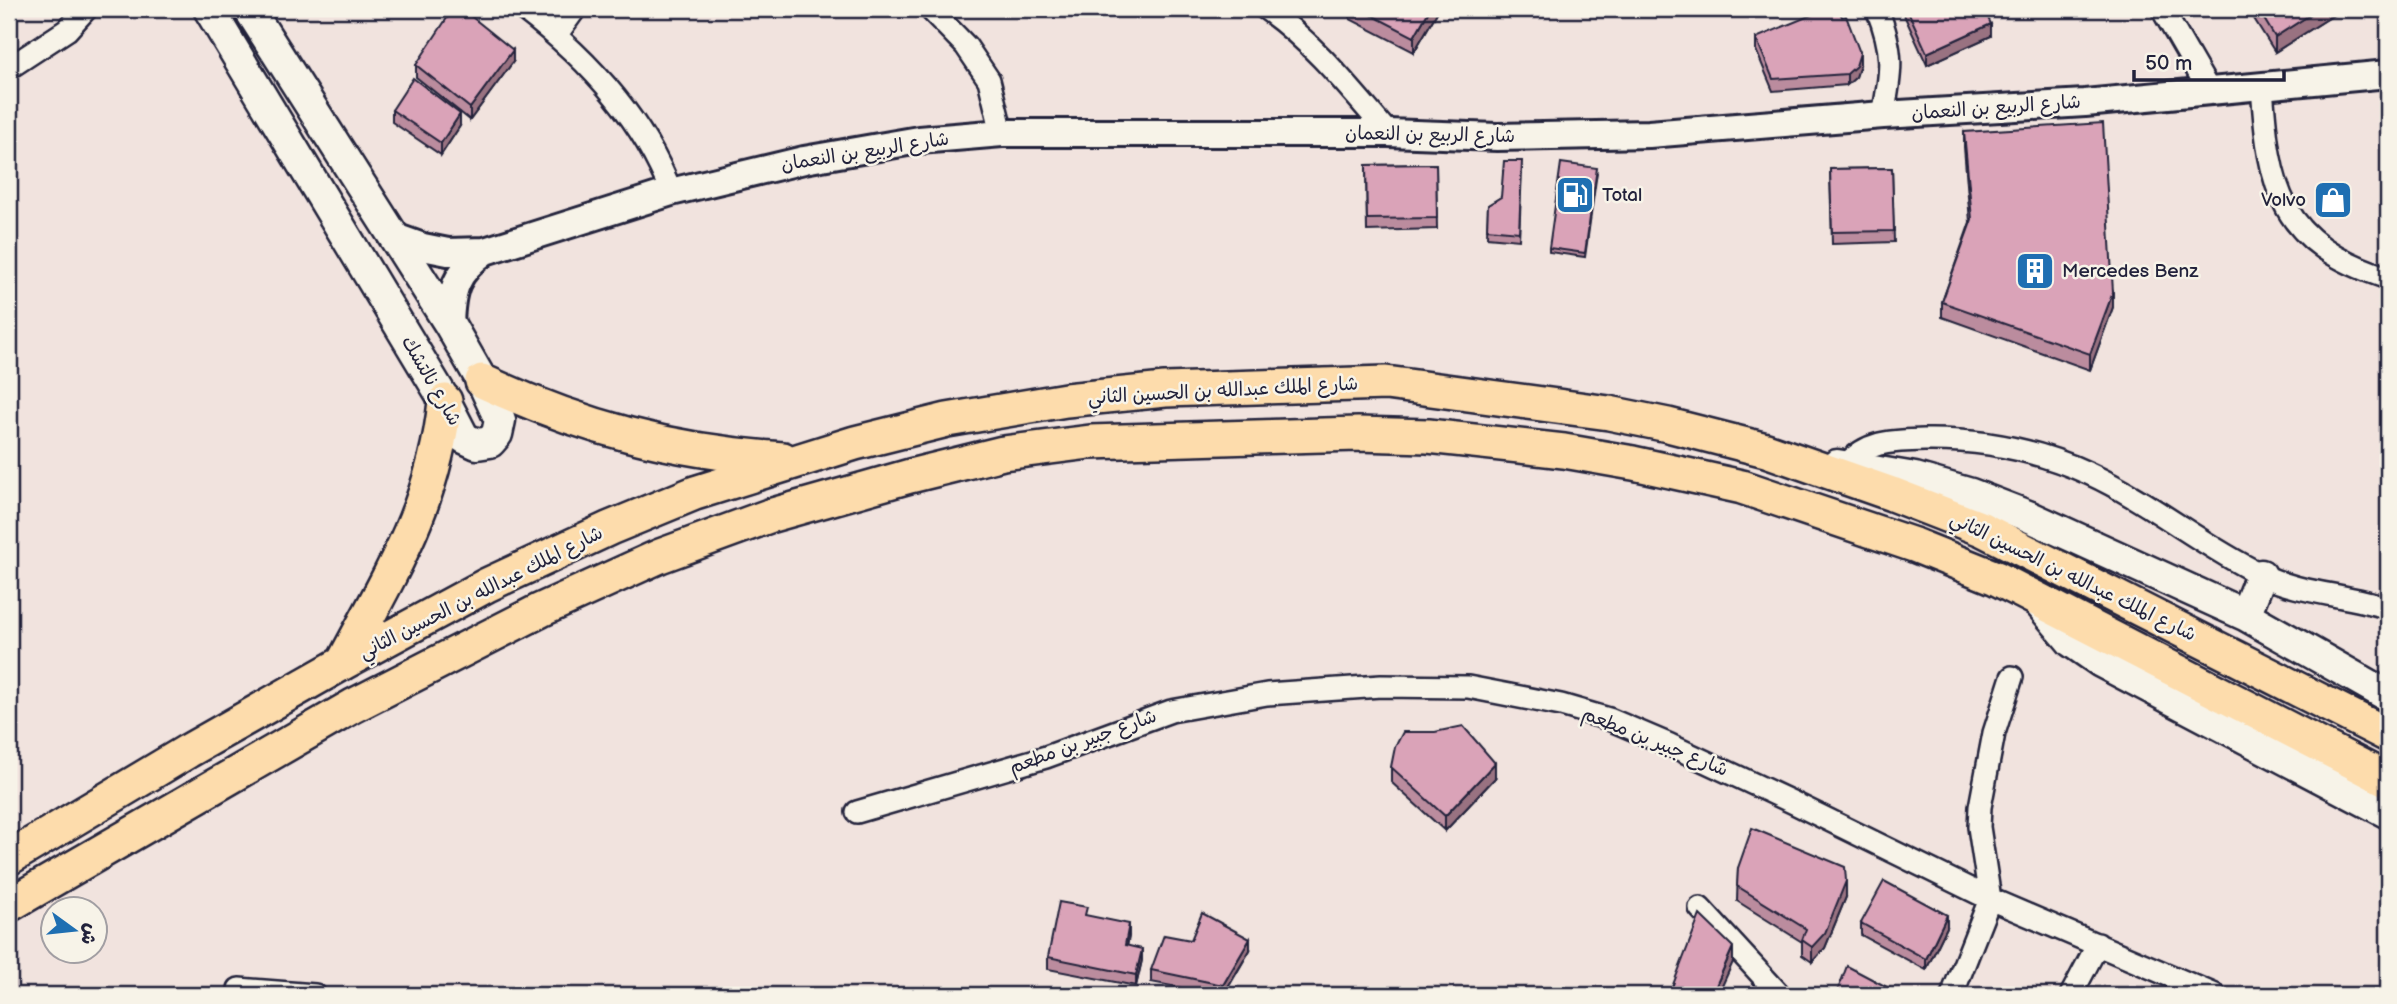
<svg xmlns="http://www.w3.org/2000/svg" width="2397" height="1004" font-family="'Balsamiq Sans','Playpen Sans Arabic',sans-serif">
<rect width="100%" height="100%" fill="#f1e3de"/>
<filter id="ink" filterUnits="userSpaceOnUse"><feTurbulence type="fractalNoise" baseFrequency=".0143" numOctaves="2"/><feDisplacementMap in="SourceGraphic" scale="14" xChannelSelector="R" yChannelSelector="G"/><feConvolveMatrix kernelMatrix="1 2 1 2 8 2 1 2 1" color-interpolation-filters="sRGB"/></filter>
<g filter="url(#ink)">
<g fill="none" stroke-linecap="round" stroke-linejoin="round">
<g stroke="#22223b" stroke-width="26">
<path id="minor" d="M 523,9 C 586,57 642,117 671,192
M 930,9 L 966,46 L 989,80 L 1002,133
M 1266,9 C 1314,43 1350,89 1388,133
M 1877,9 C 1894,52 1892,70 1883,115
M 2162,9 L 2210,92
M 557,34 L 575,9
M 9,68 L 67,30 L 86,9
M 2262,86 C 2269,190 2279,243 2388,278
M 1846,465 C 1868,440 1893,441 1924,440 C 1980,439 2038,450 2090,474 C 2149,501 2201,545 2260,574 C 2299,594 2347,594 2388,608
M 857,812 L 1046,757 L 1171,711 L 1267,694 L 1381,686 L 1468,687 L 1561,705 L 1609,719 L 1670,745 L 1792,802 L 1990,899 L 2215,995
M 1700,908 L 1780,995
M 239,989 L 315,995
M 1952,995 L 1990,899 L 1979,827 L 1980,807 L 1994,733 L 2012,677
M 2071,995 L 2098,944"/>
</g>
<g stroke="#22223b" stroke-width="32">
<path id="tertiary" d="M 395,237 L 423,247 L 448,252 L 485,251 L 671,192 L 804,160 L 919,140 L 1002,133 L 1388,133 L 1497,137 L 1649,134 L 1883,115 L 2085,103 L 2388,74
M 450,325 C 451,290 455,273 485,251"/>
</g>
<g stroke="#22223b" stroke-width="35">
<path id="secondary" d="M 209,9 L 445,401 L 464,438 L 477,444 L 490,442 L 497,434 L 500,420 L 482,381 L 450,325 L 249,9
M 1837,465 L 1915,478 L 1971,494 L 2028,516 L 2245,615 L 2388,696
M 2036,599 L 2072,642 L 2101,662 L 2388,813
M 2245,615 L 2261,575"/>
</g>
<g stroke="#22223b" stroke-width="38">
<path id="trunk" d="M 482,381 C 581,427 674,452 783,459
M 343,663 C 390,574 435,504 445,401
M 9,858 L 188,751 L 343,663 L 487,585 L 610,528 L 695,493 L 855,443 L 947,420 L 1066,400 L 1165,390 L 1386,383 L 1609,413 L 1668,425 L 1766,450 L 1892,494 L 1982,529 L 2388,735
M 9,905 L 353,706 L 541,610 L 660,556 L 769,516 L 910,476 L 1003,453 L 1090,442 L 1358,434 L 1428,436 L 1564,451 L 1633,463 L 1742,487 L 1914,545 L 1996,578 L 2388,780"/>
</g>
<use href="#minor" stroke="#f7f3e8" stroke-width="21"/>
<use href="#tertiary" stroke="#f7f3e8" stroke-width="26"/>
<use href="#secondary" stroke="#f7f3e8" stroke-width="30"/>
<use href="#trunk" stroke="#fddcac" stroke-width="33"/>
</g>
<path fill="#bb8c9e" stroke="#22223b" stroke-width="2" d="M 1350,9 L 1439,9 L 1414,52 L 1350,19 Z
M 1904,9 L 1984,9 L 1991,36 L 1927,65 L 1904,15 Z
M 2248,9 L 2343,9 L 2275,52 Z
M 1756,38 L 1860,65 L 1856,77 L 1847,85 L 1773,91 L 1756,50 Z
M 513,62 L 470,120 L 416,77 L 416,65 Z
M 392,110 L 460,126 L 441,155 L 392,122 Z
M 1964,132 L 2113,307 L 2090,370 L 1942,317 L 1942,302 L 1970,222 L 1964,147 Z
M 1436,164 L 1437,229 L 1367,231 L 1366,165 Z
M 1892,168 L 1894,242 L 1832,244 L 1830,169 Z
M 1522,169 L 1519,240 L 1487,237 L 1488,205 L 1501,197 Z
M 1597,172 L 1585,257 L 1549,252 L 1549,248 Z
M 1391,767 L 1495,778 L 1445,831 L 1391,782 Z
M 1738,868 L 1846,897 L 1825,948 L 1812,962 L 1802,955 L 1802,942 L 1737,901 Z
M 1087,916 L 1129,936 L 1127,946 L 1142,960 L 1136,986 L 1048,969 L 1048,957 Z
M 1861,923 L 1947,927 L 1926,970 L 1861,935 Z
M 1250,950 L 1224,995 L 1218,995 L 1151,982 L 1151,970 Z"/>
<path fill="#997281" stroke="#22223b" stroke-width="2" d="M 1430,9 L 1439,9 L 1414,52 L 1414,37 Z
M 2319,9 L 2343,9 L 2275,52 L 2275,37 Z
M 1991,24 L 1991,36 L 1927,65 L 1927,53 Z
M 513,50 L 513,62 L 470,120 L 470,108 Z
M 1860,53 L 1860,65 L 1856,77 L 1847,85 L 1847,74 Z
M 460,114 L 460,126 L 441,155 L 441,143 Z
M 2113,292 L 2113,307 L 2090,370 L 2090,354 Z
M 1495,763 L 1495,778 L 1445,831 L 1445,816 Z
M 1846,881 L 1846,897 L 1825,948 L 1812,962 L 1812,947 Z
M 1947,915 L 1947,927 L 1926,970 L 1926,959 Z
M 1129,924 L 1129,936 L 1125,957 L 1125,945 Z
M 1250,939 L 1250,950 L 1223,995 L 1223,985 Z
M 1733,947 L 1733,962 L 1718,995 L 1712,995 Z
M 1142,949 L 1142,960 L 1136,986 L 1136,975 Z"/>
<path fill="#daa3b8" stroke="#22223b" stroke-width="2" d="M 453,9 L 462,9 L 513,50 L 470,108 L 416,65 Z
M 1360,9 L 1430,9 L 1414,37 Z
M 1826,9 L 1839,9 L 1842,17 L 1846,16 L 1860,53 L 1856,66 L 1847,74 L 1773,79 L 1756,38 Z
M 1907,9 L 1984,9 L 1991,24 L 1927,53 Z
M 2258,9 L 2319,9 L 2275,37 Z
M 413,78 L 460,114 L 441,143 L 392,110 Z
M 2103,123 L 2113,292 L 2090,354 L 1942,302 L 1972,219 L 1964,132 Z
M 1504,161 L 1522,161 L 1519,232 L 1487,229 L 1488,205 L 1501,197 Z
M 1561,163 L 1597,168 L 1585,253 L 1549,248 Z
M 1436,164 L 1437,218 L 1367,219 L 1366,165 Z
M 1892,168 L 1894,231 L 1832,232 L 1830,169 Z
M 1463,726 L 1495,763 L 1445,816 L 1391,767 L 1395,747 L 1403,732 L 1435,732 Z
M 1752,828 L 1845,867 L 1846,881 L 1825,933 L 1812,947 L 1802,940 L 1806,929 L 1737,886 L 1738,868 Z
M 1884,881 L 1947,915 L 1926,959 L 1861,923 Z
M 1059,902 L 1087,907 L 1085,915 L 1129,924 L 1125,945 L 1142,949 L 1136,975 L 1048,957 Z
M 1202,913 L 1250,939 L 1223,985 L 1151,970 L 1164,935 L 1191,940 Z
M 1700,915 L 1733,947 L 1712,995 L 1669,995 Z
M 1847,966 L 1902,995 L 1836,995 Z
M 1747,989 L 1759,995 L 1745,995 Z
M 1478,991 L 1483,995 L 1472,995 Z"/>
</g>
<defs>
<g id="fuel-square" transform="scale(2.0125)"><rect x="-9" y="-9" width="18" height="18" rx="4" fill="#1f6fb2" stroke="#f7f3e8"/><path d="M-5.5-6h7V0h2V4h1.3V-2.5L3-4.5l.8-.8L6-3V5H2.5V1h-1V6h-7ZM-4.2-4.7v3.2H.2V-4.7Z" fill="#fff"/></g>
<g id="shop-square" transform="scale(2.0125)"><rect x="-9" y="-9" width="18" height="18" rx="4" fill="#1f6fb2" stroke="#f7f3e8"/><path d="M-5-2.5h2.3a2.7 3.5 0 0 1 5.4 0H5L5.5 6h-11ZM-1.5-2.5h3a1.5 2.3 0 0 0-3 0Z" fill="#fff"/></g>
<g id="building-square" transform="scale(2.0125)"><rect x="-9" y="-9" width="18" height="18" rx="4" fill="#1f6fb2" stroke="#f7f3e8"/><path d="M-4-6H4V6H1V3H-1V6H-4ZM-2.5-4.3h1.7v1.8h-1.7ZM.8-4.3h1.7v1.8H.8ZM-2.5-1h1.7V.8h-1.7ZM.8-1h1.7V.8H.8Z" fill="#fff"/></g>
</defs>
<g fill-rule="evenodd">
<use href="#fuel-square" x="1575" y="195"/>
<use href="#shop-square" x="2333" y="200"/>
<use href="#building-square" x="2035" y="271"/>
</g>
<g text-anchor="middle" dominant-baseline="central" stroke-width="5" stroke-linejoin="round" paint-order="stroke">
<g font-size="19" fill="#22223b" stroke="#f7f3e8">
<text transform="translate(1996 108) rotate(-4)">شارع الربيع بن النعمان</text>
<text transform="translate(1430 135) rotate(1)">شارع الربيع بن النعمان</text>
<text transform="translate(865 152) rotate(-9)">شارع الربيع بن النعمان</text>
<text transform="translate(431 381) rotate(60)">شارع نالتشك</text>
<text transform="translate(1223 391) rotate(-3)">شارع الملك عبدالله بن الحسين الثاني</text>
<text transform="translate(2073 577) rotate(26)">شارع الملك عبدالله بن الحسين الثاني</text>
<text transform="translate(481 593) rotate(-27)">شارع الملك عبدالله بن الحسين الثاني</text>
<text transform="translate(1083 742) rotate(-20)">شارع جبير بن مطعم</text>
<text transform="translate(1655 742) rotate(22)">شارع جبير بن مطعم</text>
</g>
<g font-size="19" fill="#22223b" stroke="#f7f3e8" text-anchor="start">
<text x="1602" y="195">Total</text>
<text x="2306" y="200" text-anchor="end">Volvo</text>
<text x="2062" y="271">Mercedes Benz</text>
</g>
</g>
<rect width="2397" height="1004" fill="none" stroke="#f7f3e8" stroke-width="35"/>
<rect x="18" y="18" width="2362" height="969" fill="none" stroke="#22223b" stroke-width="2.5" filter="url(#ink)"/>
<g transform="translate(74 930) rotate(105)"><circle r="33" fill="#f7f3e8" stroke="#a29fa3" stroke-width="2"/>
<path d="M0-5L12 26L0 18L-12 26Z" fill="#1f6fb2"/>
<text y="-10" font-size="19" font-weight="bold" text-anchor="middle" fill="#22223b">ش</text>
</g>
<path d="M2134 70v10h150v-10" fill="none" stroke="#22223b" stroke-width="3.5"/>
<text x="2145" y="70" font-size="21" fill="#22223b" stroke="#f7f3e8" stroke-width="5" paint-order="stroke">50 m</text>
</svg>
